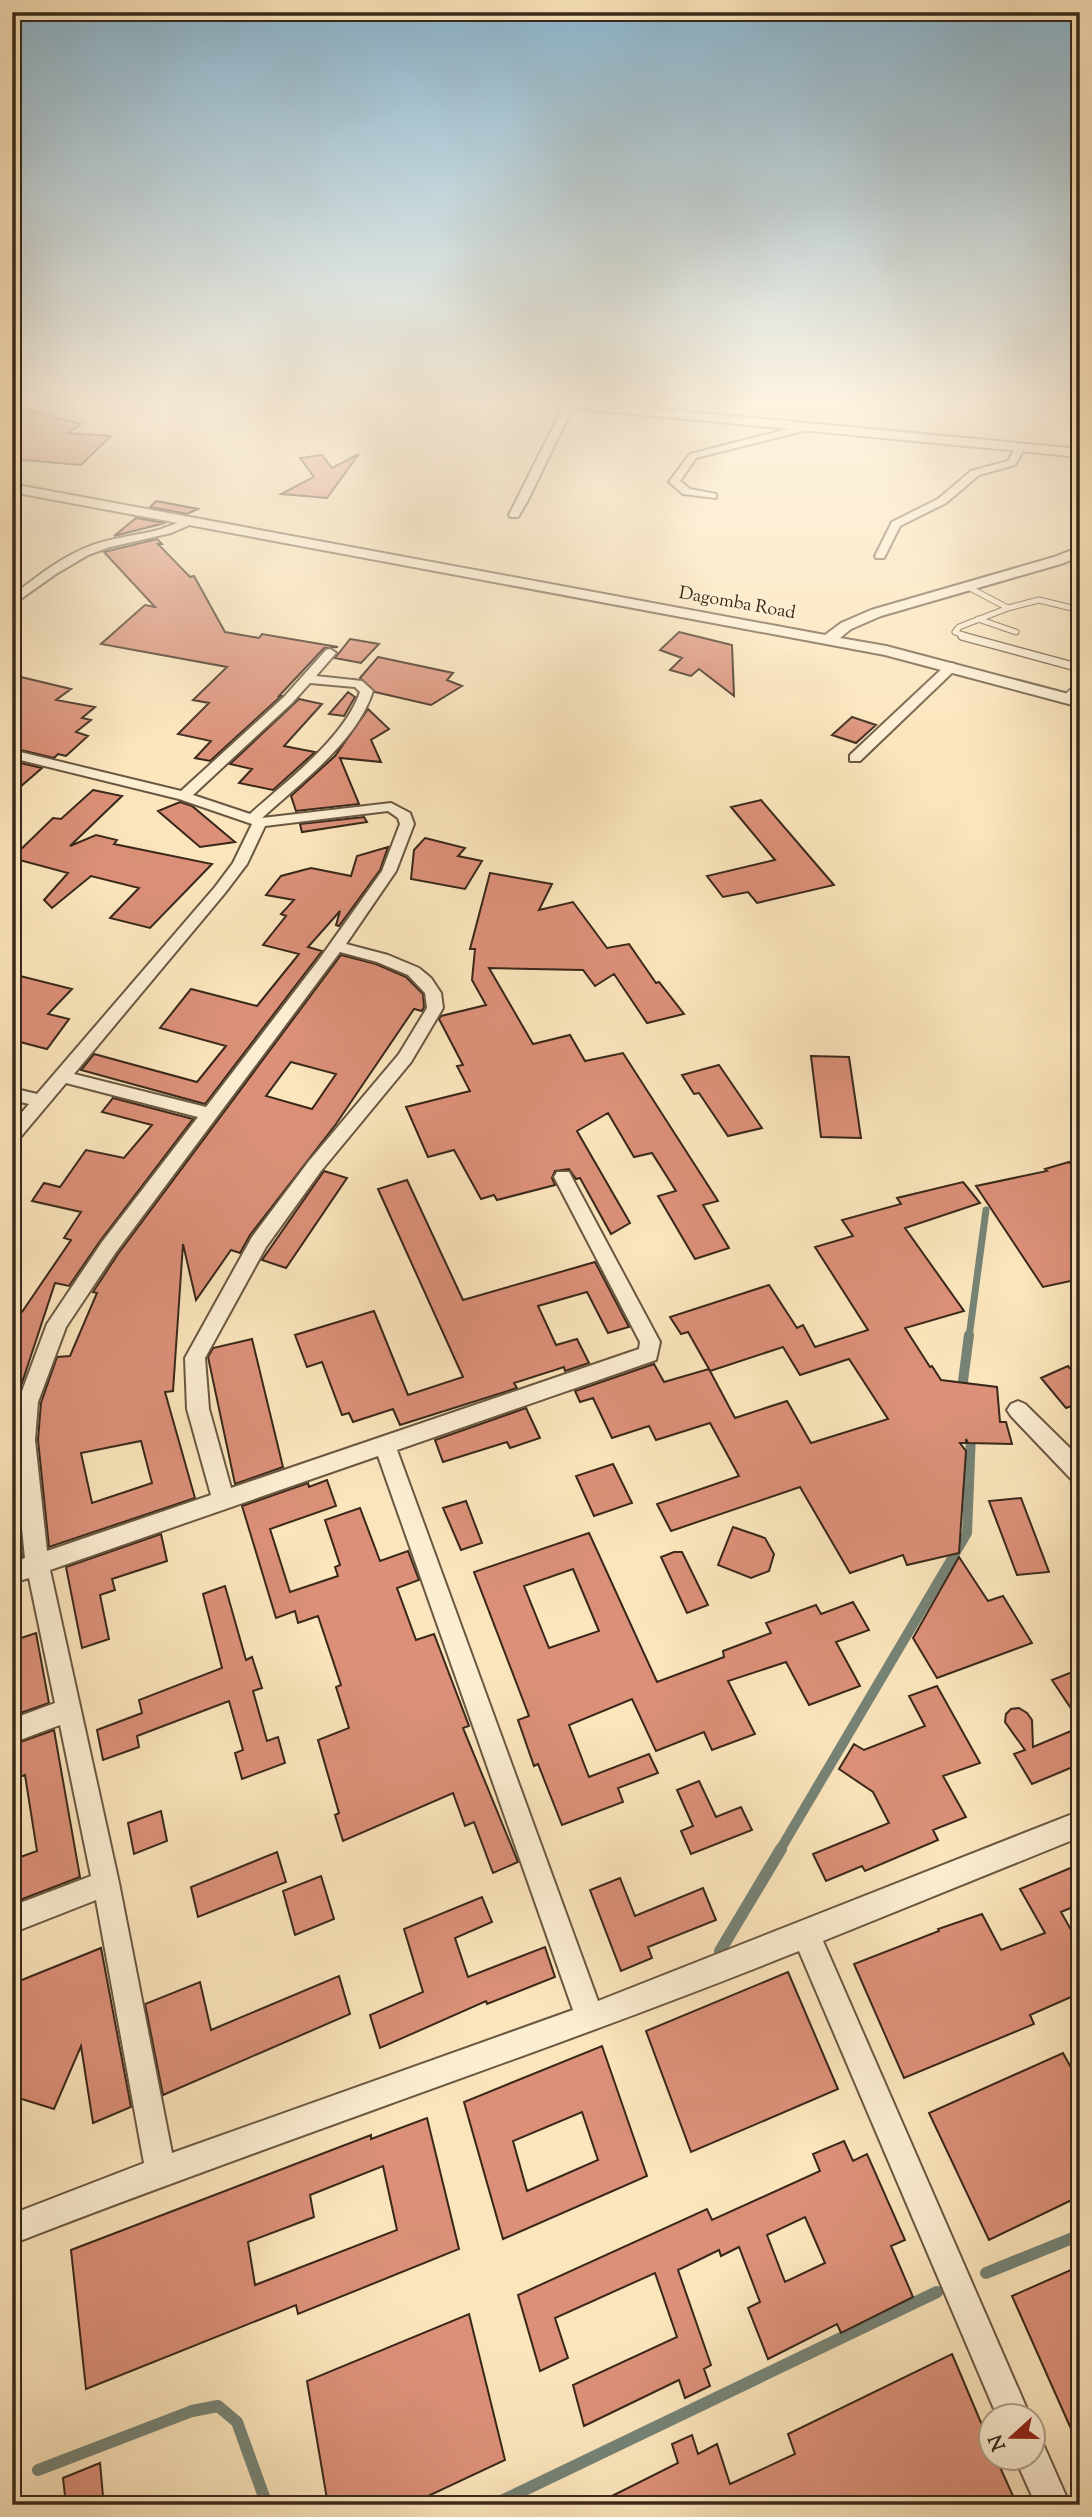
<svg xmlns="http://www.w3.org/2000/svg" width="1092" height="2517" font-family="'Sorts Mill Goudy',serif">
<rect width="100%" height="100%" fill="#fbe5bc"/>
<filter id="stains"><feTurbulence type="fractalNoise" baseFrequency=".00286" numOctaves="4"/><feColorMatrix values="0 0 0 0 .2 0 0 0 0 .09 0 0 0 0 .02 0 0 0 .5 -.17"/></filter>
<radialGradient id="worn" r=".72"><stop offset=".6" stop-color="#630" stop-opacity="0"/><stop offset="1" stop-color="#630" stop-opacity=".3"/></radialGradient>
<g fill="none" stroke-linecap="round" stroke-linejoin="round">
<path stroke="#768376" stroke-width="7" d="M 969,1337 L 986,1210"/>
<path stroke="#768376" stroke-width="10" d="M 965,1390 L 963,1381 L 969,1335
M 780,1850 L 967,1533 L 971,1434"/>
<path stroke="#768376" stroke-width="12" d="M 720,1951 L 781,1849
M 986,2273 L 1080,2235
M 38,2470 L 192,2411 L 218,2406 L 237,2422 L 267,2505
M 493,2505 L 937,2292"/>
</g>
<path fill="#dc9079" stroke="#39281a" stroke-width="2" fill-rule="evenodd" d="M 12,406 L 81,424 L 68,433 L 111,436 L 81,465 L 12,459 Z
M 359,454 L 327,498 L 281,494 L 314,477 L 300,458 L 322,455 L 332,468 Z
M 156,501 L 198,509 L 187,514 L 150,507 Z
M 136,518 L 165,523 L 114,536 Z
M 157,539 L 162,544 L 158,544 L 190,577 L 194,576 L 225,632 L 259,638 L 262,634 L 338,647 L 324,648 L 279,696 L 281,696 L 210,761 L 195,758 L 211,741 L 178,734 L 209,703 L 193,700 L 227,667 L 101,644 L 145,605 L 155,607 L 104,552 Z
M 679,632 L 732,645 L 734,696 L 699,669 L 691,676 L 670,670 L 682,658 L 660,650 Z
M 350,639 L 379,644 L 361,663 L 335,658 Z
M 378,657 L 453,673 L 447,680 L 462,686 L 431,705 L 375,692 L 360,678 Z
M 21,677 L 71,689 L 56,700 L 95,707 L 82,718 L 91,720 L 76,732 L 88,736 L 66,756 L 58,754 L 54,758 L 12,748 L 12,684 Z
M 348,692 L 355,697 L 344,716 L 329,714 Z
M 299,699 L 322,704 L 284,746 L 315,752 L 273,790 L 239,783 L 252,769 L 230,764 Z
M 368,709 L 389,729 L 371,740 L 381,762 L 340,758 L 359,804 L 296,811 L 291,796 L 335,756 Z
M 852,717 L 876,725 L 856,743 L 832,735 Z
M 12,761 L 42,768 L 12,794 Z
M 93,790 L 122,796 L 70,846 L 96,835 L 117,840 L 114,844 L 212,864 L 150,928 L 110,918 L 139,888 L 91,876 L 52,908 L 44,900 L 68,873 L 12,858 L 53,818 L 61,819 Z
M 761,800 L 834,885 L 757,903 L 748,892 L 723,897 L 707,876 L 775,860 L 731,807 Z
M 180,802 L 192,806 L 235,842 L 200,847 L 158,811 Z
M 364,817 L 367,822 L 302,832 L 300,824 Z
M 425,838 L 465,848 L 458,856 L 482,861 L 465,889 L 411,879 L 414,850 Z
M 388,847 L 380,870 L 339,926 L 336,925 L 340,911 L 308,947 L 322,951 L 205,1104 L 81,1070 L 94,1054 L 197,1082 L 226,1046 L 160,1028 L 191,989 L 257,1006 L 299,954 L 263,945 L 286,916 L 281,914 L 294,900 L 266,895 L 281,876 L 311,868 L 351,876 L 357,856 Z
M 490,873 L 552,884 L 539,910 L 573,902 L 607,948 L 629,944 L 656,983 L 659,982 L 684,1014 L 647,1023 L 614,974 L 595,986 L 583,970 L 489,968 L 533,1044 L 570,1035 L 585,1061 L 623,1053 L 718,1201 L 703,1205 L 729,1248 L 695,1259 L 658,1196 L 676,1191 L 652,1153 L 634,1157 L 608,1113 L 577,1131 L 630,1223 L 611,1234 L 580,1178 L 576,1179 L 569,1169 L 555,1171 L 552,1178 L 555,1185 L 497,1200 L 494,1195 L 481,1199 L 454,1150 L 428,1157 L 406,1107 L 470,1091 L 457,1066 L 463,1065 L 439,1019 L 441,1016 L 486,1005 L 472,980 L 475,949 L 470,949 Z
M 341,955 L 376,964 L 406,977 L 423,994 L 424,1007 L 422,1011 L 414,1009 L 336,1124 L 250,1235 L 240,1253 L 231,1250 L 196,1300 L 183,1244 L 173,1391 L 165,1392 L 195,1498 L 49,1547 L 38,1440 L 41,1403 L 57,1357 L 70,1356 L 97,1293 L 93,1292 L 118,1254 ZM 291,1062 L 336,1074 L 312,1109 L 266,1096 ZM 141,1441 L 152,1483 L 92,1503 L 81,1453 Z
M 12,974 L 72,989 L 48,1014 L 69,1019 L 47,1049 L 12,1040 Z
M 811,1056 L 849,1057 L 861,1138 L 821,1137 Z
M 719,1065 L 762,1128 L 728,1136 L 699,1093 L 694,1094 L 682,1075 Z
M 113,1098 L 193,1119 L 100,1241 L 69,1286 L 55,1283 L 16,1401 L 12,1426 L 12,1311 L 22,1312 L 71,1240 L 64,1238 L 81,1212 L 32,1201 L 44,1183 L 60,1187 L 86,1150 L 124,1158 L 152,1125 L 102,1112 Z
M 1069,1162 L 1080,1176 L 1080,1279 L 1043,1287 L 976,1186 L 1047,1171 L 1045,1169 Z
M 324,1171 L 347,1178 L 286,1268 L 262,1260 Z
M 407,1180 L 463,1300 L 595,1262 L 629,1327 L 608,1333 L 587,1292 L 538,1306 L 556,1345 L 577,1339 L 589,1363 L 565,1371 L 564,1367 L 514,1383 L 517,1388 L 400,1425 L 393,1409 L 353,1422 L 349,1413 L 342,1415 L 322,1362 L 307,1367 L 295,1335 L 374,1311 L 408,1395 L 463,1377 L 378,1189 Z
M 963,1182 L 980,1203 L 905,1228 L 964,1311 L 905,1328 L 930,1367 L 932,1366 L 941,1380 L 997,1387 L 1000,1422 L 1006,1422 L 1012,1444 L 968,1443 L 966,1439 L 966,1443 L 960,1443 L 966,1451 L 959,1553 L 907,1565 L 903,1555 L 850,1573 L 800,1487 L 671,1531 L 657,1504 L 739,1476 L 710,1423 L 656,1440 L 649,1426 L 612,1438 L 593,1398 L 580,1402 L 575,1391 L 654,1364 L 664,1382 L 709,1369 L 688,1332 L 681,1334 L 670,1317 L 769,1285 L 797,1328 L 803,1325 L 815,1347 L 868,1330 L 815,1247 L 853,1236 L 842,1220 L 901,1204 L 897,1198 ZM 783,1347 L 800,1375 L 849,1359 L 888,1419 L 811,1443 L 787,1401 L 735,1418 L 709,1369 L 710,1371 Z
M 252,1339 L 283,1467 L 235,1484 L 208,1357 L 213,1348 Z
M 1068,1366 L 1080,1380 L 1080,1403 L 1066,1408 L 1041,1378 Z
M 526,1408 L 540,1438 L 510,1448 L 507,1442 L 443,1462 L 435,1440 Z
M 12,1459 L 22,1556 L 12,1560 Z
M 613,1464 L 632,1503 L 594,1516 L 576,1476 Z
M 327,1480 L 336,1506 L 270,1529 L 290,1592 L 338,1576 L 335,1567 L 340,1565 L 325,1520 L 360,1508 L 380,1561 L 408,1551 L 419,1580 L 397,1588 L 416,1640 L 434,1634 L 469,1726 L 463,1728 L 518,1862 L 493,1873 L 474,1822 L 465,1826 L 453,1793 L 343,1841 L 335,1815 L 339,1813 L 318,1740 L 349,1728 L 336,1687 L 341,1685 L 318,1616 L 298,1623 L 295,1611 L 276,1618 L 242,1506 L 308,1483 L 309,1487 Z
M 1021,1498 L 1049,1572 L 1017,1575 L 989,1501 Z
M 466,1501 L 482,1543 L 461,1550 L 443,1508 Z
M 733,1527 L 765,1538 L 774,1554 L 769,1571 L 751,1578 L 718,1565 Z
M 589,1533 L 657,1682 L 724,1657 L 723,1651 L 771,1633 L 766,1623 L 816,1605 L 821,1614 L 853,1602 L 869,1630 L 836,1642 L 860,1686 L 809,1705 L 786,1662 L 728,1681 L 755,1734 L 712,1750 L 704,1732 L 656,1751 L 632,1699 L 569,1725 L 589,1777 L 649,1754 L 658,1773 L 618,1788 L 623,1802 L 562,1825 L 538,1764 L 534,1766 L 518,1720 L 529,1716 L 474,1572 ZM 573,1569 L 599,1631 L 549,1648 L 524,1586 Z
M 161,1534 L 167,1561 L 112,1579 L 115,1590 L 100,1595 L 109,1639 L 82,1648 L 66,1567 Z
M 674,1552 L 682,1552 L 708,1605 L 687,1613 L 661,1557 Z
M 959,1557 L 988,1601 L 1003,1596 L 1032,1643 L 937,1678 L 913,1638 Z
M 225,1586 L 246,1660 L 252,1657 L 262,1688 L 253,1691 L 267,1741 L 278,1737 L 285,1763 L 242,1779 L 235,1753 L 243,1750 L 229,1701 L 137,1736 L 139,1747 L 103,1760 L 97,1730 L 142,1713 L 139,1700 L 222,1668 L 203,1594 Z
M 36,1633 L 49,1703 L 12,1716 L 12,1641 Z
M 1080,1669 L 1080,1722 L 1052,1680 Z
M 937,1686 L 980,1763 L 943,1776 L 966,1817 L 933,1830 L 938,1840 L 865,1871 L 862,1866 L 826,1881 L 813,1854 L 889,1823 L 873,1792 L 839,1769 L 854,1744 L 864,1750 L 925,1726 L 909,1696 Z
M 1019,1708 L 1027,1713 L 1032,1720 L 1033,1747 L 1071,1731 L 1080,1745 L 1080,1764 L 1032,1784 L 1014,1754 L 1025,1750 L 1005,1722 L 1006,1714 L 1011,1709 Z
M 54,1730 L 80,1877 L 12,1903 L 12,1860 L 37,1851 L 25,1775 L 12,1780 L 12,1745 Z
M 699,1781 L 716,1817 L 741,1807 L 752,1830 L 691,1854 L 681,1831 L 693,1826 L 677,1790 Z
M 161,1811 L 167,1841 L 134,1854 L 128,1823 Z
M 277,1852 L 286,1882 L 198,1917 L 191,1887 Z
M 1080,1864 L 1080,1904 L 1061,1912 L 1080,1946 L 1080,1993 L 1030,2015 L 1034,2024 L 904,2078 L 854,1964 L 939,1931 L 938,1929 L 982,1914 L 1001,1950 L 1045,1933 L 1020,1889 Z
M 321,1876 L 334,1919 L 295,1935 L 283,1891 Z
M 620,1878 L 635,1916 L 703,1888 L 716,1920 L 648,1947 L 652,1958 L 621,1971 L 590,1890 Z
M 482,1897 L 492,1922 L 455,1938 L 468,1977 L 545,1947 L 555,1977 L 487,2004 L 486,2001 L 380,2048 L 370,2015 L 423,1992 L 404,1929 Z
M 101,1948 L 131,2107 L 93,2123 L 81,2046 L 54,2109 L 12,2096 L 12,1984 Z
M 788,1972 L 838,2089 L 691,2152 L 646,2031 Z
M 339,1976 L 350,2014 L 163,2095 L 145,2004 L 200,1982 L 211,2030 Z
M 602,2046 L 647,2176 L 503,2239 L 464,2102 ZM 582,2112 L 598,2160 L 527,2191 L 513,2141 Z
M 1063,2053 L 1080,2084 L 1080,2196 L 989,2240 L 929,2113 Z
M 427,2118 L 459,2249 L 298,2314 L 296,2305 L 86,2389 L 71,2250 L 371,2135 L 371,2139 ZM 383,2166 L 397,2230 L 255,2285 L 248,2242 L 314,2217 L 310,2195 Z
M 844,2141 L 853,2161 L 867,2154 L 905,2240 L 891,2246 L 913,2297 L 841,2333 L 837,2324 L 768,2359 L 748,2308 L 760,2302 L 739,2247 L 721,2256 L 719,2250 L 678,2270 L 711,2365 L 704,2369 L 710,2386 L 685,2398 L 679,2380 L 584,2426 L 573,2385 L 677,2337 L 655,2273 L 555,2318 L 568,2358 L 540,2371 L 518,2295 L 707,2209 L 712,2220 L 820,2171 L 813,2154 ZM 805,2217 L 825,2263 L 785,2282 L 767,2235 Z
M 1080,2266 L 1080,2449 L 1012,2296 Z
M 469,2314 L 505,2460 L 409,2505 L 328,2505 L 307,2381 Z
M 952,2354 L 990,2444 L 990,2458 L 996,2458 L 1017,2505 L 594,2505 L 678,2463 L 672,2444 L 692,2435 L 698,2454 L 717,2444 L 730,2484 L 795,2454 L 788,2434 Z
M 100,2463 L 103,2496 L 82,2505 L 66,2505 L 63,2478 Z"/>
<g fill="none" stroke-linecap="round" stroke-linejoin="round">
<g stroke="#6a5742" stroke-width="7">
<path id="service-far1" d="M 968,587 L 1008,608 L 959,627 L 955,632 L 968,637
M 1008,608 L 1039,600 L 1080,610
M 978,619 L 1016,632"/>
</g>
<g stroke="#6a5742" stroke-width="10">
<path id="service" d="M 962,636 L 1080,668
M 1067,698 L 1080,684"/>
</g>
<g stroke="#6a5742" stroke-width="4">
<path id="minor" d="M 565,403 L 575,403 L 527,502 L 518,517 L 510,517 L 509,515 Z
M 808,424 L 813,427 L 811,429 L 696,458 L 680,481 L 690,489 L 716,494 L 716,498 L 683,494 L 669,482 L 690,454 Z
M 1017,445 L 1025,447 L 1015,465 L 979,475 L 946,503 L 900,526 L 884,558 L 876,558 L 875,556 L 892,522 L 938,499 L 971,471 L 1008,461 Z
M 190,518 L 194,519 L 194,523 L 171,533 L 110,547 L 88,555 L 56,574 L 12,605 L 12,596 C 36,577 61,557 90,546 C 111,538 133,536 154,531 C 167,528 178,522 190,518 Z
M 330,649 L 336,653 L 316,676 L 362,681 L 373,691 C 356,743 301,782 262,818 L 391,803 L 410,813 L 414,824 L 396,871 L 346,944 L 388,955 L 419,968 L 431,978 L 441,993 L 443,1008 L 411,1062 L 321,1171 L 266,1247 L 205,1358 L 209,1409 L 231,1488 L 639,1349 L 640,1342 L 554,1177 L 557,1172 L 569,1172 L 660,1342 L 656,1360 L 397,1450 L 598,2001 L 1080,1811 L 1080,1837 L 823,1941 L 1030,2416 L 997,2416 L 799,1951 C 539,2055 273,2142 12,2244 L 12,2214 L 144,2163 L 96,1900 L 12,1933 L 12,1906 L 91,1876 L 60,1725 L 12,1743 L 12,1719 L 55,1703 L 29,1578 L 12,1583 L 12,1563 L 25,1558 L 13,1440 L 18,1402 L 47,1324 L 102,1242 L 198,1117 L 66,1083 L 18,1140 L 12,1142 L 12,1124 L 29,1104 L 12,1100 L 12,1088 L 37,1094 L 215,887 L 233,863 L 252,824 L 179,799 L 12,758 L 12,750 L 181,791 L 284,697 L 326,650 ZM 310,683 L 355,687 L 360,692 C 344,739 286,781 250,814 L 193,795 L 292,703 ZM 388,811 L 398,818 L 400,824 L 382,871 L 318,961 L 206,1107 L 74,1074 L 225,893 L 247,864 L 265,826 ZM 340,952 L 377,962 L 408,975 L 425,993 L 427,1008 L 399,1054 L 309,1161 L 252,1237 L 185,1358 L 187,1409 L 211,1495 L 47,1551 L 35,1440 L 38,1402 L 66,1327 L 116,1252 ZM 378,1456 L 573,2010 L 172,2153 L 119,1883 L 50,1570 Z
M 951,663 L 955,664 L 955,670 L 860,761 L 850,761 L 850,755 L 947,664 Z
M 1018,1401 L 1025,1404 L 1080,1458 L 1080,1482 L 1072,1480 L 1011,1416 L 1007,1410 L 1011,1404 Z
M 1032,2442 L 1044,2446 L 1070,2505 L 1036,2505 L 1015,2458 L 1032,2458 Z"/>
</g>
<g stroke="#6a5742" stroke-width="4">
<path id="tertiary" d="M 555,403 L 595,403 L 1080,449 L 1080,457 L 561,407 Z
M 12,484 L 825,635 L 841,623 L 871,610 L 1054,557 L 1080,547 L 1080,556 L 1064,563 L 881,616 L 851,629 L 840,638 L 886,646 L 1080,697 L 1080,707 L 885,655 L 12,492 Z"/>
</g>
<use href="#service-far1" stroke="#fceed3" stroke-width="5"/>
<use href="#service" stroke="#fceed3" stroke-width="7"/>
<use href="#minor" fill="#fceed3" fill-rule="evenodd"/>
<use href="#tertiary" fill="#fceed3" fill-rule="evenodd"/>
</g>
<linearGradient id="sky" x2="0" y2="1"><stop stop-color="#8bb8d3"/><stop offset="0.53" stop-color="#fdf3e1"/><stop offset="1" stop-color="#fdf3e1" stop-opacity="0"/></linearGradient>
<rect width="1092" height="755" fill="url(#sky)"/>
<g text-anchor="middle" dominant-baseline="central" stroke-width="6" stroke-linejoin="round" paint-order="stroke">
<g font-size="18" fill="#39281a" stroke="#fceed3">
<text transform="translate(737 604) rotate(10)">Dagomba Road</text>
</g>
</g>
<rect width="1092" height="2517" fill="none" stroke="#fbe5bc" stroke-width="42"/>
<rect x="14" y="14" width="1064" height="2489" fill="none" stroke="#39281a" stroke-width="3.5"/>
<rect x="21" y="21" width="1050" height="2475" fill="none" stroke="#39281a" stroke-width="2"/>
<g transform="translate(1012 2437) rotate(249)"><circle r="33" fill="#fceed3" stroke="#ae9f89" stroke-width="2"/>
<path d="M0-5L12 26L0 18L-12 26Z" fill="#8f2418"/>
<text y="-10" font-size="19" font-weight="bold" text-anchor="middle" fill="#39281a">N</text>
</g>
<rect width="100%" height="100%" filter="url(#stains)"/>
<rect width="100%" height="100%" fill="url(#worn)"/>
</svg>
